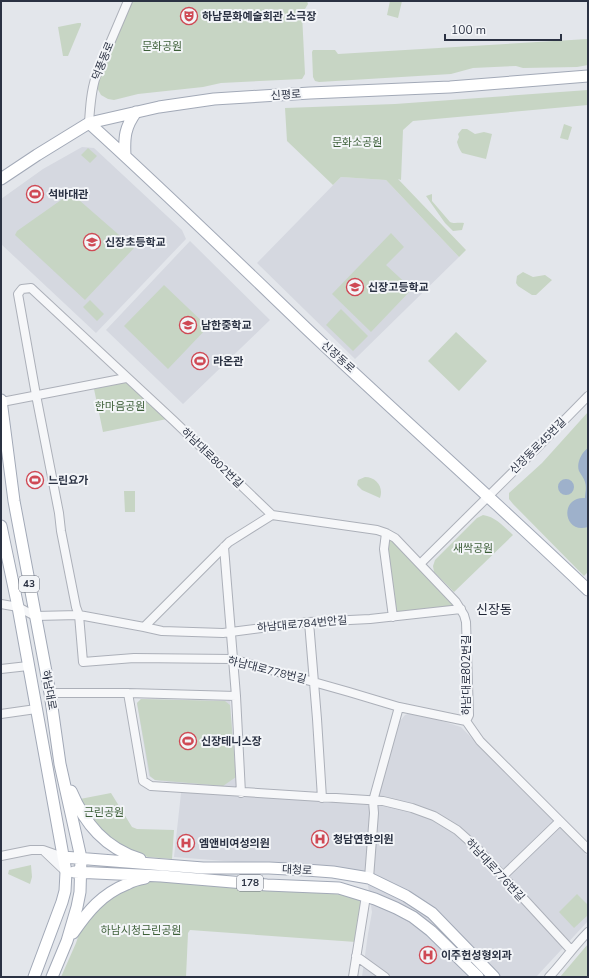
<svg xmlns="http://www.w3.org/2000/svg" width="589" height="978" font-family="'Nunito Sans','Noto Sans KR',sans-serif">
<rect width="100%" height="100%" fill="#e3e6eb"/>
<path fill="#d5d8e0" d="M 82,147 L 94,148 L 182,230 L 186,239 L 96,333 L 1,244 L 1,199 L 43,169 Z
M 341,177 L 386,180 L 459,257 L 355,359 L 257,263 Z
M 190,241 L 270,320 L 183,404 L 106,330 Z
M 141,699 L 230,701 L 237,787 L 367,799 L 380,791 L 400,721 L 405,715 L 413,712 L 461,727 L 588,856 L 588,921 L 536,977 L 362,977 L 368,934 L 372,912 L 366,872 L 174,857 L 182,784 L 155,780 L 149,776 L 137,703 Z"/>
<path fill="#c7d5c4" d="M 131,1 L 307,1 L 308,4 L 302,14 L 305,74 L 302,79 L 221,83 L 203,87 L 138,94 L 114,100 L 108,99 L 101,95 L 96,86 L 98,77 Z
M 390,1 L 402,1 L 398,18 L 387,15 Z
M 78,23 L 81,23 L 81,25 L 68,56 L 63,56 L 58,27 Z
M 588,39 L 588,65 L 577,67 L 523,68 L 516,66 L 473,68 L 451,74 L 319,82 L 315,81 L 313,77 L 312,52 L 313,50 L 335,50 L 338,54 Z
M 588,90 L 588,105 L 413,121 L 403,130 L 401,180 L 398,179 L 466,250 L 459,257 L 386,180 L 341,177 L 333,185 L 287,141 L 285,108 L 395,104 Z
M 564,124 L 572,127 L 568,140 L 560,138 Z
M 462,129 L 467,129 L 475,134 L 484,132 L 492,134 L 486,159 L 462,153 C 459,149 458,145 457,142 L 459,137 L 458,134 Z
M 88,148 L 97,156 L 90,163 L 81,155 Z
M 71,193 L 134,248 L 85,300 L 15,235 L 17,231 Z
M 432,194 L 432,201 L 450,222 C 454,224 459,222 464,223 L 462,230 L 453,231 L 445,223 L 426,196 Z
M 391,233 L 404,247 L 386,265 L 412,289 L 371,332 L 332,294 Z
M 523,272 L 533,277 L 545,275 L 552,280 L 536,295 L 532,295 L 518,286 L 516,283 L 517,276 Z
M 164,285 L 208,327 L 168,369 L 124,326 Z
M 90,300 L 104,314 L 97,321 L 83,307 Z
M 341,309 L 368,336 L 353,351 L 326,325 Z
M 456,332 L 487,361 L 459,391 L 428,361 Z
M 126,382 L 167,419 L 103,432 L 94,389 Z
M 588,412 L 588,572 L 584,576 L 513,504 L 509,499 L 509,493 L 542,463 Z
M 365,477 C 376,477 384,487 380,498 L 362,490 L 357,485 L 358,480 Z
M 124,491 L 135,491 L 135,512 L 125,512 Z
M 483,515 C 496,517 503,526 513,535 L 454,592 L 434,572 L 433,566 L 435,560 L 477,518 Z
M 386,533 L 461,609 L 393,617 Z
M 141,699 L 225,701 L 230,705 L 236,777 L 223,786 L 155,780 L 150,776 L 137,703 Z
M 111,793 L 132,827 L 137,829 L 174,830 L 172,859 L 148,857 L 129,852 L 119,847 L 92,822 L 80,799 Z
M 31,865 L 32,877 L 30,884 L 8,874 L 9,870 Z
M 143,880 L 361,896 L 356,942 L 190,930 L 188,933 L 186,977 L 61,977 L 76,943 L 83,922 L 99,904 Z
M 577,894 L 588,905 L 588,915 L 574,928 L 559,912 Z
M 588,944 L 588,977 L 560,977 Z"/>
<path fill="#9eb1cb" d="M 588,448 L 588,527 C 563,535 559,496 585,498 C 585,493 587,488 585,482 C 584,478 581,475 579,471 C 576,463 582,452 588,448 Z
M558 487a8 8 0 1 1 16 0a8 8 0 1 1-16 0Z"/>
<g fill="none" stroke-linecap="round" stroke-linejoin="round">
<g stroke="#acb0b9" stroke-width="10">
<path id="minor" d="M 89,123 C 90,107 91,91 96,76 L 128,1
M 2,402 L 126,378
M 386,533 L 384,549 L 393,617
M 224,547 L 236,696
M 420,564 L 536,449 L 588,396
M 1,604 L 18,607 L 35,616 L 79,615 L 144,627 L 229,542 L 272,515
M 309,622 L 317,719 L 322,798
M 144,627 L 162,631 L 223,633 L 309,622 L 370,619 L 461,609
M 1,669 L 28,666
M 50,693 L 128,693 L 236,696 L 241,793
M 128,693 L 143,781 L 151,786 L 383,801 L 412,808 L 434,816 L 457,830 L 476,847 L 571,950
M 399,707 L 349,692 L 232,659 L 134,658 L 83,662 L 79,615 L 76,607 L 61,531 L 59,513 L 36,395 L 18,294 L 22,289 L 31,288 L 174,421 L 272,515 L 377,530 L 386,533 L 395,538 L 456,602 L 464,615 L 466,622 L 469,715 L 466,721 L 480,741 L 588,849
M 1,714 L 36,709
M 45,852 L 66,872
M 1,856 L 31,850 L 43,850 L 63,857
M 503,876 L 560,821
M 369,878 L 374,813 L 373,801 L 399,707 L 466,721
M 356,956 L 385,977
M 353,977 L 366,896
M 549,977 C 563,962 574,946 588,932"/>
</g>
<g stroke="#a2a9b7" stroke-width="13">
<path id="major" d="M 89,123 C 164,191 236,261 309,331 C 401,418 496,502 588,590
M 125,156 C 124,137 125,127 136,112
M 1,179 L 37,155 L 89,123 L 159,107 L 214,99 L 310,93 L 450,87 L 588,76
M 1,400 L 14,501 L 50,693 L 60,764 L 81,858 L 80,892 L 77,907 L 67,941 L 52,977
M 1,526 L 18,607 L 66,872 L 65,891 L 62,902 L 34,977
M 71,791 C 85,824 105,848 140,859
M 63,857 L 203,868 L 269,868 L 306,870 L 333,872 L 369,878 L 406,896 L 432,913 L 494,977
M 74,872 L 161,876 L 267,885 L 339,888 L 375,899 L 396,908 L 413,917 L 431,931 L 478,977
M 73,933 C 88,911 102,894 127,884 C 132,881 139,879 145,878"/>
</g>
<use href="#minor" stroke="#f6f7f9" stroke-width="8"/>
<use href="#major" stroke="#fff" stroke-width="11"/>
</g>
<defs>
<g id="theatre-ring" transform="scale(0.9)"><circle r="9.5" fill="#f3f5f8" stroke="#cf4954" stroke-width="1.5"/><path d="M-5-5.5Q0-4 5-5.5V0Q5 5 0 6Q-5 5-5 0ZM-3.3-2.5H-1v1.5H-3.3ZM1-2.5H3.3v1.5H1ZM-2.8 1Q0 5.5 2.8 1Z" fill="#cf4954"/></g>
<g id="stadium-ring" transform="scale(0.9)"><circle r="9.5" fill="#f3f5f8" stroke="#cf4954" stroke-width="1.5"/><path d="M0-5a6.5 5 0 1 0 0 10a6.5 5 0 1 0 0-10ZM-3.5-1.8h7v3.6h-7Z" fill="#cf4954"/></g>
<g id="school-ring" transform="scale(0.9)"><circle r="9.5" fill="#f3f5f8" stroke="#cf4954" stroke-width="1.5"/><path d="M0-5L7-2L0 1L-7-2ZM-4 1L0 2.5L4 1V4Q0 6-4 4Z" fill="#cf4954"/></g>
<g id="hospital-ring" transform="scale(0.9)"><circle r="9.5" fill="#f3f5f8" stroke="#cf4954" stroke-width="1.5"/><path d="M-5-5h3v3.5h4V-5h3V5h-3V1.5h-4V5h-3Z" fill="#cf4954"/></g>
</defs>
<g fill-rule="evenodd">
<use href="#theatre-ring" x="189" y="16"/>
<use href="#stadium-ring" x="35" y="194"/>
<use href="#school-ring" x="92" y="242"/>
<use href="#school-ring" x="355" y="287"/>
<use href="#school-ring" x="188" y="325"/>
<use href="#stadium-ring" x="200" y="361"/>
<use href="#stadium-ring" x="35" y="480"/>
<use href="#stadium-ring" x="188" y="741"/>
<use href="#hospital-ring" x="320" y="839"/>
<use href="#hospital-ring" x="186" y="843"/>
<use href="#hospital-ring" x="428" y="955"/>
</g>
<g text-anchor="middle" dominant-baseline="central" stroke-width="4" stroke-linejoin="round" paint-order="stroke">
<g fill="#f3f5f8" stroke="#676c79" stroke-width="1">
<rect x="19" y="576" width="20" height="16" rx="3"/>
<rect x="237" y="875" width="26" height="16" rx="3"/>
</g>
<g font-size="10" font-weight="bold" fill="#2b3243">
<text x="29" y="584">43</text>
<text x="250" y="883">178</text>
</g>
<g font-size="11" font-weight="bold" fill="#2b3243" stroke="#f3f5f8" text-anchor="start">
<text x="202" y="16">하남문화예술회관 소극장</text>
<text x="48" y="194">석바대관</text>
<text x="105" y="242">신장초등학교</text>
<text x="368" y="287">신장고등학교</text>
<text x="201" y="325">남한중학교</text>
<text x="213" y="361">라온관</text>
<text x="48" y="480">느린요가</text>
<text x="201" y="741">신장테니스장</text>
<text x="333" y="839">청담연한의원</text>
<text x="199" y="843">엠앤비여성의원</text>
<text x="441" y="955">이주헌성형외과</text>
</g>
<g font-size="11" fill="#3d5f38" stroke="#f3f5f8">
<text x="162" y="46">문화공원</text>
<text x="357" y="142">문화소공원</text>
<text x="120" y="406">한마음공원</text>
<text x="473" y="548">새싹공원</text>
<text x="104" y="812">근린공원</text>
<text x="141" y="930">하남시청근린공원</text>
</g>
<g font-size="11" fill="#2b3243" stroke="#f3f5f8">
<text transform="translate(103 61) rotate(-68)">덕풍동로</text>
<text transform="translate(286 95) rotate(-4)">신평로</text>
<text transform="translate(338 357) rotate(42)">신장동로</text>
<text transform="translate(538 446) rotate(-45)">신장동로45번길</text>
<text transform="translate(212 458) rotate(44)">하남대로802번길</text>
<text transform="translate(302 624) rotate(-5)">하남대로784번안길</text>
<text transform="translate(267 670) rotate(14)">하남대로778번길</text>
<text transform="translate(466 675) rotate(-90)">하남대로802번길</text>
<text transform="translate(49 690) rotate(80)">하남대로</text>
<text transform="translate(297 870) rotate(3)">대청로</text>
<text transform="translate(495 870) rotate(47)">하남대로776번길</text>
</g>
<g font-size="13" fill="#1d2334" stroke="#f3f5f8">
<text x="494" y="610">신장동</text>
</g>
</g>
<rect width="589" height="978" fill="none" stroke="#2b3243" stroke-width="4"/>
<path d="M445 34v6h116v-6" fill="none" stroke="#2b3243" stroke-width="2"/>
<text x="451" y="34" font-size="12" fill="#2b3243" stroke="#f3f5f8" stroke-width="3" paint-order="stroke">100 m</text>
</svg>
